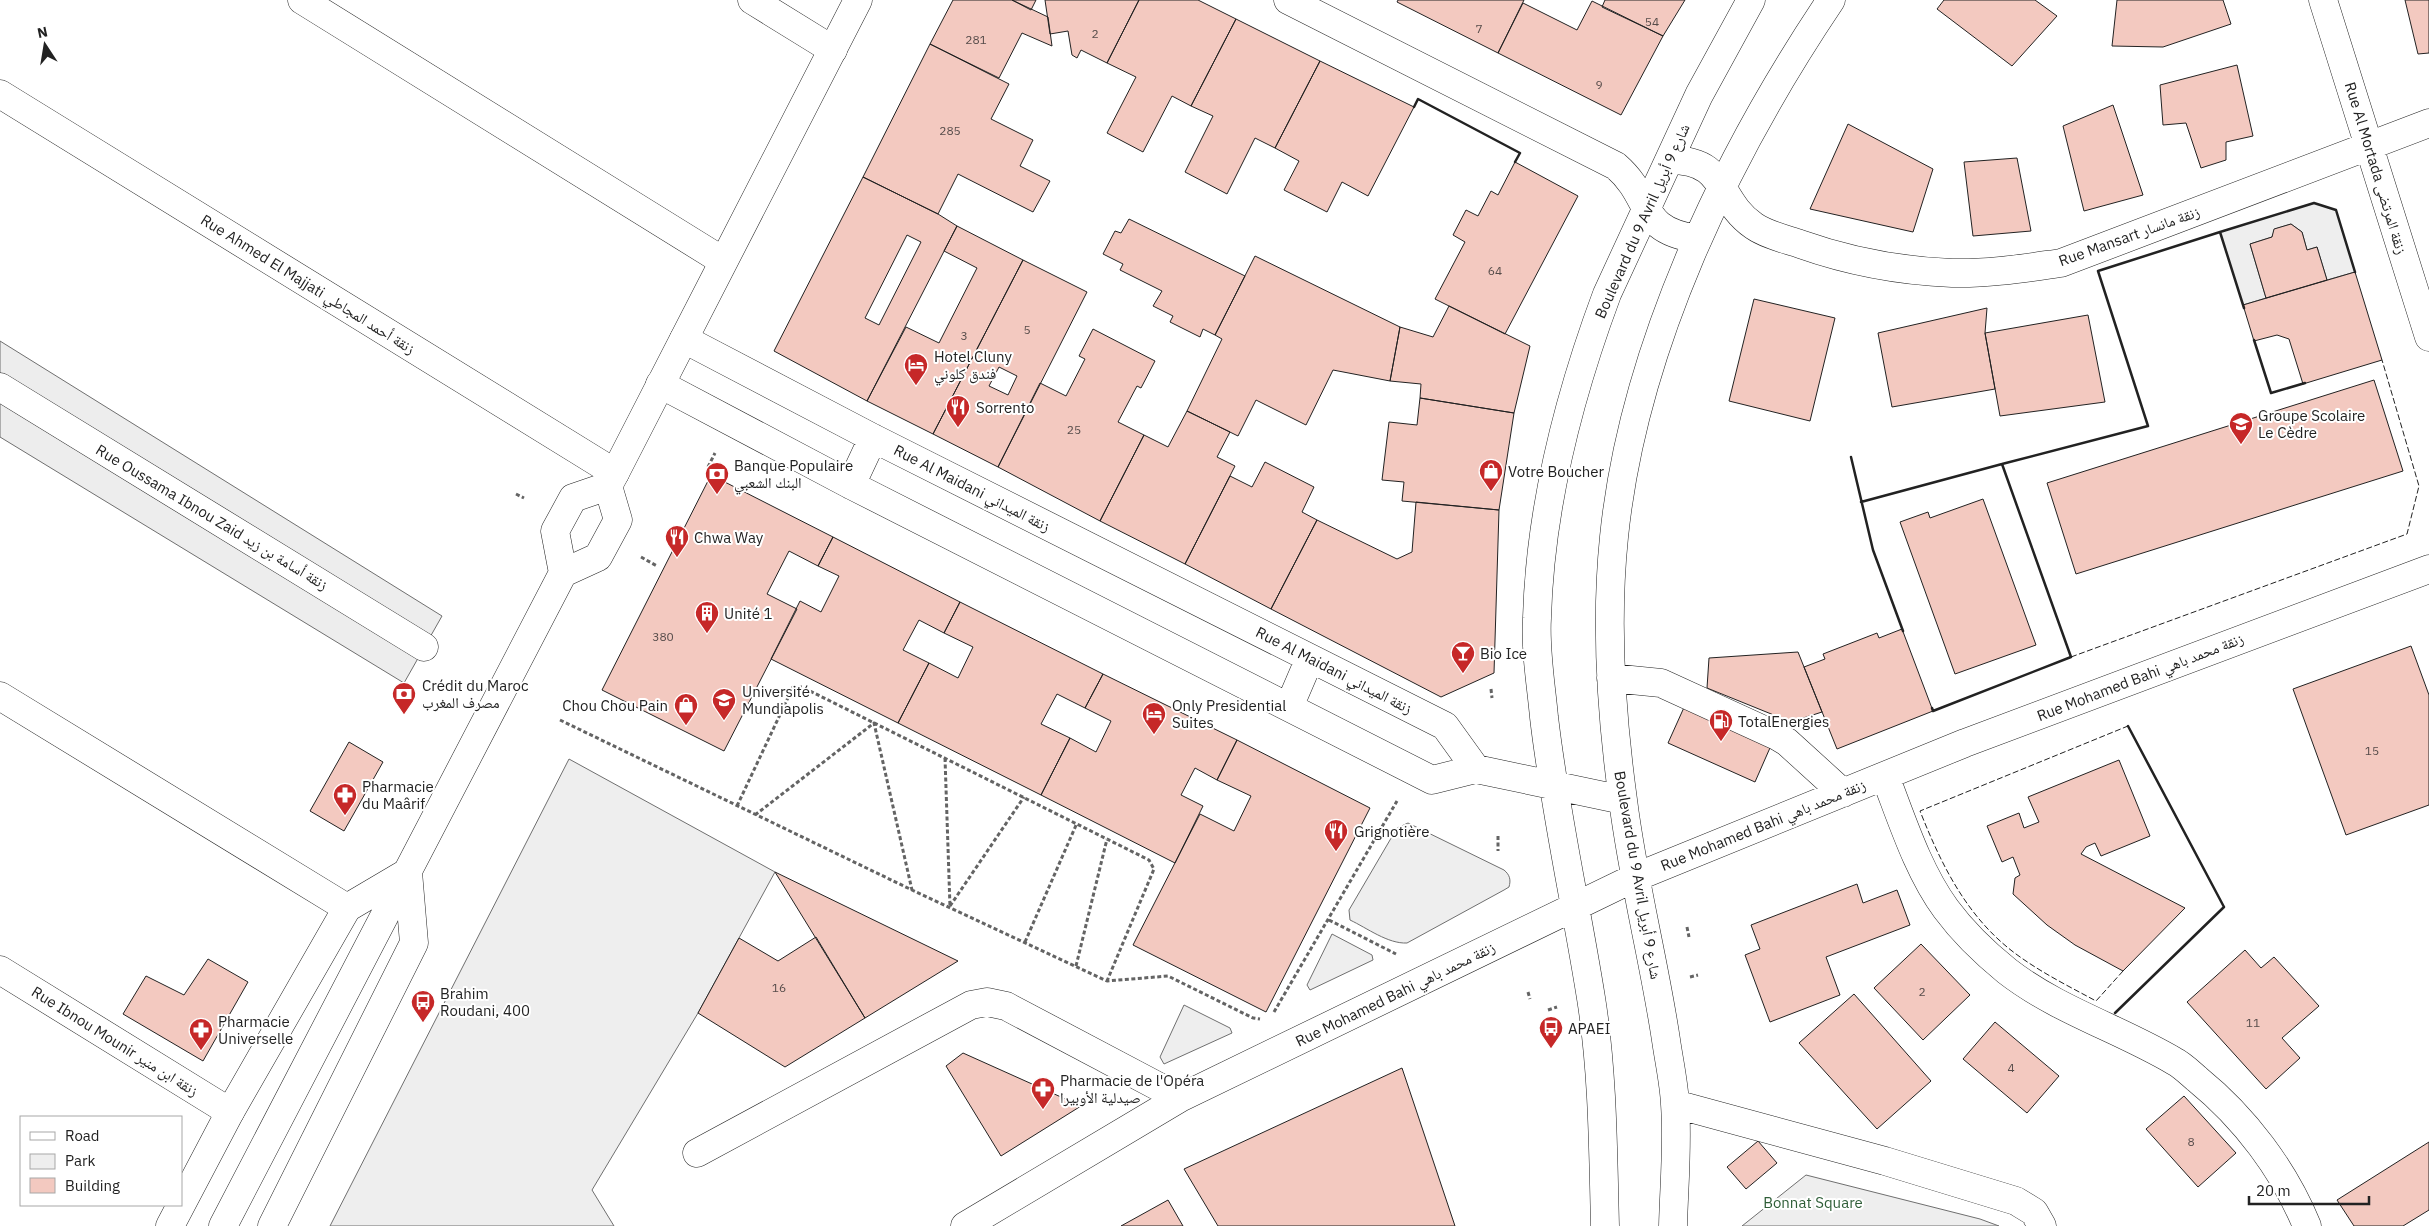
<svg xmlns="http://www.w3.org/2000/svg" width="2429" height="1226" font-family="'IBM Plex Sans','Noto Naskh Arabic',sans-serif">
<rect width="100%" height="100%" fill="#fff"/>
<path fill="#eee" stroke="#6f6f6f" d="M 2314,203 L 2336,210 L 2355,272 L 2327,280 L 2317,247 L 2307,250 L 2302,232 L 2291,224 L 2275,229 L 2272,237 L 2250,244 L 2266,298 L 2243,305 L 2220,232 Z
M 569,759 L 775,872 L 698,1013 L 592,1190 L 614,1226 L 330,1226 Z
M 1408,823 L 1504,870 C 1510,875 1511,880 1509,887 L 1504,890 L 1407,943 C 1388,944 1367,928 1350,920 L 1349,910 L 1397,828 Z
M 1332,934 L 1372,955 L 1373,960 L 1310,990 L 1307,985 Z
M 1184,1005 L 1230,1028 L 1232,1033 L 1164,1064 L 1160,1057 Z
M 1806,1175 L 1980,1219 L 1999,1226 L 1742,1226 Z"/>
<path fill="#ededed" stroke="#6f6f6f" d="M 0,341 L 442,616 L 404,683 L 0,437 Z"/>
<path fill="#f3c9c0" stroke="#222" fill-rule="evenodd" d="M 953,0 L 1012,0 L 1048,17 L 1052,46 L 1022,33 L 999,78 L 930,44 Z
M 1012,0 L 1036,0 L 1031,10 Z
M 1045,0 L 1139,0 L 1107,63 L 1081,50 L 1077,58 L 1072,55 L 1068,31 L 1050,34 Z
M 1139,0 L 1198,0 L 1236,19 L 1191,106 L 1172,96 L 1143,152 L 1107,133 L 1136,77 L 1107,63 Z
M 1398,0 L 1524,0 L 1498,53 L 1397,2 Z
M 1605,0 L 1685,0 L 1663,36 L 1602,7 Z
M 1944,0 L 2035,0 L 2057,16 L 2012,66 L 1937,9 Z
M 2117,0 L 2223,0 L 2231,24 L 2163,47 L 2112,46 Z
M 2405,0 L 2429,0 L 2429,53 L 2418,54 Z
M 1592,1 L 1663,36 L 1621,115 L 1498,53 L 1523,3 L 1577,30 Z
M 1236,19 L 1320,61 L 1275,148 L 1255,138 L 1227,194 L 1185,172 L 1213,116 L 1191,106 Z
M 930,44 L 1009,84 L 991,119 L 1033,140 L 1020,166 L 1050,181 L 1033,212 L 958,174 L 938,214 L 863,177 Z
M 1320,61 L 1414,107 L 1368,196 L 1342,182 L 1327,212 L 1284,190 L 1299,161 L 1275,148 Z
M 2237,65 L 2253,136 L 2226,142 L 2226,160 L 2201,168 L 2186,123 L 2163,125 L 2160,85 Z
M 2113,105 L 2143,195 L 2084,211 L 2063,126 Z
M 1848,124 L 1933,169 L 1913,232 L 1810,209 Z
M 2017,158 L 2031,231 L 1973,236 L 1964,162 Z
M 1515,162 L 1578,196 L 1505,334 L 1435,299 L 1465,242 L 1453,235 L 1466,210 L 1478,216 L 1491,191 L 1498,195 Z
M 863,177 L 938,214 L 957,226 L 867,401 L 774,351 ZM 907,235 L 921,242 L 879,325 L 865,318 Z
M 1129,219 L 1245,276 L 1215,335 L 1203,329 L 1200,337 L 1170,322 L 1173,316 L 1153,306 L 1162,291 L 1120,270 L 1123,264 L 1103,254 L 1115,231 L 1121,233 Z
M 2291,224 L 2302,232 L 2307,250 L 2317,247 L 2327,280 L 2266,298 L 2250,244 L 2272,237 L 2274,229 Z
M 957,226 L 1023,260 L 933,434 L 867,401 L 906,327 L 939,343 L 977,268 L 944,251 Z
M 1255,256 L 1400,327 L 1390,381 L 1333,370 L 1306,425 L 1256,400 L 1238,436 L 1187,411 L 1222,339 L 1215,335 Z
M 1023,260 L 1087,292 L 998,467 L 933,434 ZM 999,367 L 1017,376 L 1008,395 L 989,386 Z
M 2355,272 L 2382,360 L 2303,384 L 2289,339 L 2277,335 L 2254,341 L 2243,305 Z
M 1754,299 L 1835,318 L 1810,421 L 1729,401 Z
M 1449,306 L 1530,346 L 1514,413 L 1420,398 L 1421,384 L 1390,381 L 1400,327 L 1433,337 Z
M 1987,308 L 1985,333 L 1995,389 L 1892,407 L 1878,333 Z
M 2088,315 L 2105,402 L 2000,416 L 1985,333 Z
M 1093,329 L 1155,361 L 1141,388 L 1137,386 L 1118,422 L 1144,435 L 1100,521 L 998,467 L 1040,383 L 1066,396 L 1085,359 L 1079,356 Z
M 2374,380 L 2403,471 L 2076,574 L 2047,483 Z
M 1420,398 L 1514,413 L 1499,510 L 1402,501 L 1404,482 L 1382,480 L 1389,422 L 1417,425 Z
M 1187,411 L 1230,432 L 1217,457 L 1235,466 L 1185,564 L 1100,521 L 1144,435 L 1168,447 Z
M 1265,462 L 1314,487 L 1302,512 L 1317,520 L 1271,609 L 1185,564 L 1230,476 L 1252,487 Z
M 711,475 L 833,537 L 818,566 L 789,551 L 767,594 L 797,609 L 724,751 L 602,690 Z
M 1983,499 L 2036,645 L 1955,674 L 1900,522 L 1928,512 L 1930,518 Z
M 1416,502 L 1499,510 L 1494,673 L 1441,697 L 1271,609 L 1317,520 L 1397,559 L 1412,552 Z
M 833,537 L 960,602 L 944,633 L 919,620 L 903,650 L 929,663 L 898,723 L 771,659 L 800,601 L 821,612 L 839,576 L 818,566 Z
M 960,602 L 1103,674 L 1085,708 L 1057,694 L 1041,724 L 1070,738 L 1041,795 L 898,723 L 929,663 L 958,678 L 973,647 L 944,633 Z
M 1902,629 L 1933,711 L 1837,749 L 1804,667 L 1825,659 L 1823,654 L 1877,633 L 1879,638 Z
M 2411,646 L 2429,695 L 2429,805 L 2346,835 L 2293,689 Z
M 1798,652 L 1822,712 L 1791,722 L 1707,688 L 1709,658 Z
M 1103,674 L 1237,740 L 1217,780 L 1195,768 L 1181,795 L 1203,806 L 1175,863 L 1041,795 L 1070,738 L 1096,752 L 1111,721 L 1085,708 Z
M 1686,703 L 1773,741 L 1755,782 L 1668,743 Z
M 1237,740 L 1370,808 L 1266,1012 L 1133,945 L 1200,814 L 1234,831 L 1251,796 L 1217,780 Z
M 349,742 L 383,762 L 344,831 L 310,811 Z
M 2119,760 L 2150,836 L 2101,856 L 2095,843 L 2086,847 L 2081,854 L 2185,908 L 2123,971 L 2075,945 L 2047,925 L 2013,894 L 2015,878 L 2020,875 L 2013,857 L 2002,862 L 1987,826 L 2019,813 L 2024,828 L 2039,822 L 2028,797 Z
M 775,872 L 958,961 L 865,1018 Z
M 1857,884 L 1863,903 L 1897,890 L 1910,925 L 1826,957 L 1840,995 L 1770,1022 L 1745,955 L 1760,949 L 1751,925 Z
M 816,937 L 865,1018 L 785,1067 L 698,1013 L 739,938 L 778,961 Z
M 1921,944 L 1970,995 L 1923,1040 L 1874,988 Z
M 2245,950 L 2261,968 L 2274,957 L 2319,1006 L 2282,1038 L 2300,1058 L 2266,1089 L 2187,1002 Z
M 208,959 L 248,982 L 203,1061 L 123,1014 L 146,976 L 184,995 Z
M 1854,994 L 1931,1081 L 1877,1129 L 1799,1043 Z
M 1995,1022 L 2059,1076 L 2027,1113 L 1963,1059 Z
M 963,1053 L 1081,1106 L 1001,1156 L 946,1066 Z
M 1402,1068 L 1455,1226 L 1218,1226 L 1184,1169 Z
M 2184,1096 L 2236,1153 L 2198,1187 L 2146,1129 Z
M 1758,1141 L 1777,1163 L 1746,1189 L 1727,1167 Z
M 2429,1142 L 2429,1210 L 2403,1226 L 2354,1226 L 2337,1200 Z
M 1168,1200 L 1183,1226 L 1121,1226 Z"/>
<g fill="none" stroke-linecap="round" stroke-linejoin="round">
<g stroke="#222" stroke-width="29">
<path id="minor" d="M 302,0 L 723,261
M 752,0 L 833,50
M 1288,0 L 1616,166 C 1654,199 1636,230 1698,239
M 2323,0 L 2429,337
M 0,94 L 615,473
M 1670,160 C 1728,160 1716,200 1754,226 C 1767,235 1785,239 1800,244 C 1848,261 1901,271 1952,273 C 1988,274 2025,268 2061,263 L 2429,123
M 684,339 L 873,438 L 1445,726 L 1476,769
M 660,384 L 851,485 L 1432,780 L 1476,769 L 1623,800
M 0,387 L 424,647
M 851,485 L 873,438
M 1611,678 L 1661,683 L 1777,736 L 1787,742 L 1843,793
M 0,696 L 347,908
M 1289,707 L 1310,658
M 1885,776 C 1902,820 1918,871 1946,909 C 1963,932 1986,954 2007,971 C 2057,1010 2120,1029 2174,1061 C 2182,1065 2190,1073 2197,1079 C 2245,1118 2284,1170 2307,1226
M 0,970 L 230,1112
M 1675,1104 L 1885,1161 L 2016,1201 L 2034,1212 L 2042,1226
M 697,1153 L 971,1005 L 987,1002 L 1006,1006 L 1180,1098
M 965,1226 L 1180,1098 L 1636,877 L 1965,743 L 2429,569
M 1605,1226 C 1603,1150 1603,1073 1591,998 C 1576,904 1555,812 1544,717 C 1541,684 1535,651 1537,618 C 1540,508 1569,396 1607,294 L 1699,95 L 1751,0
M 1673,1226 C 1674,1186 1678,1144 1675,1104 C 1674,1083 1669,1061 1666,1040 C 1654,960 1633,881 1623,800 C 1611,713 1605,624 1614,537 C 1633,349 1726,156 1831,0"/>
</g>
<g stroke="#222" stroke-width="29">
<path id="major" d="M 563,573 L 598,557 L 618,520 L 608,486
M 170,1226 L 230,1112 L 347,908 L 408,872
M 223,1226 L 563,573 L 555,531 L 573,498 L 608,486 L 615,473 L 858,0
M 272,1226 L 414,943 L 408,872"/>
</g>
<path stroke="#646464" stroke-width="3" stroke-dasharray="4 2.5" stroke-linecap="butt" d="M 708,467 L 715,453
M 516,494 L 524,498
M 641,557 L 657,566
M 1491,689 L 1492,698
M 560,720 L 912,890 L 1107,981 L 1168,976 L 1253,1018 L 1260,1019
M 945,758 L 950,907
M 737,806 L 793,687 L 802,687 L 1149,860 L 1154,869 L 1107,981
M 755,815 L 874,723 L 912,890
M 1498,836 L 1498,851
M 950,906 L 1024,797
M 1329,920 L 1396,954
M 1687,927 L 1689,937
M 1025,942 L 1077,823
M 1076,966 L 1107,839
M 1690,977 L 1698,975
M 1528,992 L 1530,999
M 1548,1010 L 1557,1007
M 1274,1012 L 1397,801"/>
<use href="#minor" stroke="#fff" stroke-width="28"/>
<use href="#major" stroke="#fff" stroke-width="28"/>
<path stroke="#222" stroke-width="1" stroke-dasharray="6 2.5" stroke-linecap="butt" d="M 2071,657 L 2407,534 L 2419,486 L 2382,360
M 2123,971 L 2096,1001 C 2072,988 2046,975 2023,959 C 1970,923 1943,869 1920,811 L 2128,726"/>
<path stroke="#222" stroke-width="2.5" d="M 1414,107 L 1418,99 L 1520,153 L 1515,162
M 2220,232 L 2314,203 L 2336,210 L 2355,272
M 2254,340 L 2271,393 L 2305,383
M 1851,457 L 1873,550 L 1903,631
M 1861,502 L 2002,464
M 1932,708 L 1933,711 L 2071,657 L 2002,464 L 2148,426 L 2098,271 L 2220,232 L 2244,308
M 2115,1013 L 2224,907 L 2128,726"/>
</g>
<defs>
<g id="hotel-pin" transform="scale(1.25)"><path d="M0 17L-7.5 6A9.5 9.5 0 1 1 7.5 6Z" fill="#c62828" stroke="#fff"/><path d="M-6-4.5h1.5V1H6V5H4.5V3h-9V5H-6ZM-4 0a1.8 1.8 0 1 1 3.6 0ZM.5 0V-2.5h3Q6-2.5 6 0Z" fill="#fff"/></g>
<g id="restaurant-pin" transform="scale(1.25)"><path d="M0 17L-7.5 6A9.5 9.5 0 1 1 7.5 6Z" fill="#c62828" stroke="#fff"/><path d="M-5-6h1v4h1v-4h1v4h1v-4h1v5L-1.5 .5V6h-2V.5L-5-1ZM5-6V6H3V1.5H1.5Q1.5-4 5-6Z" fill="#fff"/></g>
<g id="school-pin" transform="scale(1.25)"><path d="M0 17L-7.5 6A9.5 9.5 0 1 1 7.5 6Z" fill="#c62828" stroke="#fff"/><path d="M0-5L7-2L0 1L-7-2ZM-4 1L0 2.5L4 1V4Q0 6-4 4Z" fill="#fff"/></g>
<g id="shop-pin" transform="scale(1.25)"><path d="M0 17L-7.5 6A9.5 9.5 0 1 1 7.5 6Z" fill="#c62828" stroke="#fff"/><path d="M-5-2.5h2.3a2.7 3.5 0 0 1 5.4 0H5L5.5 6h-11ZM-1.5-2.5h3a1.5 2.3 0 0 0-3 0Z" fill="#fff"/></g>
<g id="bank-pin" transform="scale(1.25)"><path d="M0 17L-7.5 6A9.5 9.5 0 1 1 7.5 6Z" fill="#c62828" stroke="#fff"/><path d="M-6-4H6V4H-6ZM0-2.3a2.3 2.3 0 1 0 0 4.6a2.3 2.3 0 1 0 0-4.6Z" fill="#fff"/></g>
<g id="building-pin" transform="scale(1.25)"><path d="M0 17L-7.5 6A9.5 9.5 0 1 1 7.5 6Z" fill="#c62828" stroke="#fff"/><path d="M-4-6H4V6H1V3H-1V6H-4ZM-2.5-4.3h1.7v1.8h-1.7ZM.8-4.3h1.7v1.8H.8ZM-2.5-1h1.7V.8h-1.7ZM.8-1h1.7V.8H.8Z" fill="#fff"/></g>
<g id="bar-pin" transform="scale(1.25)"><path d="M0 17L-7.5 6A9.5 9.5 0 1 1 7.5 6Z" fill="#c62828" stroke="#fff"/><path d="M-6-5H6L.8 .8V4.5H3.5V6h-7V4.5H-.8V.8Z" fill="#fff"/></g>
<g id="university-pin" transform="scale(1.25)"><path d="M0 17L-7.5 6A9.5 9.5 0 1 1 7.5 6Z" fill="#c62828" stroke="#fff"/><path d="M0-5L7-2L0 1L-7-2ZM-4 1L0 2.5L4 1V4Q0 6-4 4Z" fill="#fff"/></g>
<g id="fuel-pin" transform="scale(1.25)"><path d="M0 17L-7.5 6A9.5 9.5 0 1 1 7.5 6Z" fill="#c62828" stroke="#fff"/><path d="M-5.5-6h7V0h2V4h1.3V-2.5L3-4.5l.8-.8L6-3V5H2.5V1h-1V6h-7ZM-4.2-4.7v3.2H.2V-4.7Z" fill="#fff"/></g>
<g id="pharmacy-pin" transform="scale(1.25)"><path d="M0 17L-7.5 6A9.5 9.5 0 1 1 7.5 6Z" fill="#c62828" stroke="#fff"/><path d="M-2-6h4v4h4v4h-4v4h-4v-4h-4v-4h4Z" fill="#fff"/></g>
<g id="bus-pin" transform="scale(1.25)"><path d="M0 17L-7.5 6A9.5 9.5 0 1 1 7.5 6Z" fill="#c62828" stroke="#fff"/><path d="M-5-6H5V4H4V6H2V4H-2V6H-4V4H-5ZM-3.5-4V0h7V-4ZM-3.5 1.2v1.5H-2V1.2ZM2 1.2v1.5H3.5V1.2Z" fill="#fff"/></g>
</defs>
<g fill-rule="evenodd">
<use href="#hotel-pin" x="916" y="365"/>
<use href="#restaurant-pin" x="958" y="407"/>
<use href="#school-pin" x="2241" y="424"/>
<use href="#shop-pin" x="1491" y="471"/>
<use href="#bank-pin" x="717" y="474"/>
<use href="#restaurant-pin" x="677" y="537"/>
<use href="#building-pin" x="707" y="613"/>
<use href="#bar-pin" x="1463" y="653"/>
<use href="#bank-pin" x="404" y="694"/>
<use href="#university-pin" x="724" y="700"/>
<use href="#shop-pin" x="686" y="705"/>
<use href="#hotel-pin" x="1154" y="714"/>
<use href="#fuel-pin" x="1721" y="721"/>
<use href="#pharmacy-pin" x="345" y="795"/>
<use href="#restaurant-pin" x="1336" y="831"/>
<use href="#bus-pin" x="423" y="1002"/>
<use href="#bus-pin" x="1551" y="1028"/>
<use href="#pharmacy-pin" x="201" y="1030"/>
<use href="#pharmacy-pin" x="1043" y="1089"/>
</g>
<g text-anchor="middle" dominant-baseline="central" stroke-width="4" stroke-linejoin="round" paint-order="stroke">
<g font-size="12" fill="#564c4a">
<text x="1652" y="21">54</text>
<text x="1479" y="28">7</text>
<text x="1095" y="33">2</text>
<text x="976" y="39">281</text>
<text x="1599" y="84">9</text>
<text x="950" y="130">285</text>
<text x="1495" y="270">64</text>
<text x="1027" y="329">5</text>
<text x="964" y="335">3</text>
<text x="1074" y="429">25</text>
<text x="663" y="636">380</text>
<text x="2372" y="750">15</text>
<text x="779" y="987">16</text>
<text x="1922" y="991">2</text>
<text x="2253" y="1022">11</text>
<text x="2011" y="1067">4</text>
<text x="2191" y="1141">8</text>
</g>
<g font-size="15" fill="#222" stroke="#fff">
<text transform="translate(2376 168) rotate(73)">Rue Al Mortada زنقة المرتضى</text>
<text transform="translate(1642 221) rotate(-66)">Boulevard du 9 Avril شارع 9 أبريل</text>
<text transform="translate(2129 236) rotate(-20)">Rue Mansart زنقة مانسار</text>
<text transform="translate(308 284) rotate(32)">Rue Ahmed El Majjati زنقة أحمد المجاطي</text>
<text transform="translate(972 488) rotate(27)">Rue Al Maidani زنقة الميداني</text>
<text transform="translate(212 517) rotate(31)">Rue Oussama Ibnou Zaid زنقة أسامة بن زيد</text>
<text transform="translate(1334 670) rotate(27)">Rue Al Maidani زنقة الميداني</text>
<text transform="translate(2140 677) rotate(-21)">Rue Mohamed Bahi زنقة محمد باهي</text>
<text transform="translate(1763 825) rotate(-22)">Rue Mohamed Bahi زنقة محمد باهي</text>
<text transform="translate(1638 875) rotate(80)">Boulevard du 9 Avril شارع 9 أبريل</text>
<text transform="translate(1395 994) rotate(-26)">Rue Mohamed Bahi زنقة محمد باهي</text>
<text transform="translate(115 1041) rotate(32)">Rue Ibnou Mounir زنقة ابن منير</text>
</g>
<g font-size="15" fill="#222" stroke="#fff" text-anchor="start">
<text x="934" y="356">Hotel Cluny<tspan x="934" dy="17">فندق كلوني</tspan></text>
<text x="976" y="407">Sorrento</text>
<text x="2258" y="415">Groupe Scolaire<tspan x="2258" dy="17">Le Cèdre</tspan></text>
<text x="734" y="465">Banque Populaire<tspan x="734" dy="17">البنك الشعبي</tspan></text>
<text x="1508" y="471">Votre Boucher</text>
<text x="694" y="537">Chwa Way</text>
<text x="724" y="613">Unité 1</text>
<text x="1480" y="653">Bio Ice</text>
<text x="422" y="685">Crédit du Maroc<tspan x="422" dy="17">مصرف المغرب</tspan></text>
<text x="742" y="691">Université<tspan x="742" dy="17">Mundiapolis</tspan></text>
<text x="668" y="705" text-anchor="end">Chou Chou Pain</text>
<text x="1172" y="705">Only Presidential<tspan x="1172" dy="17">Suites</tspan></text>
<text x="1738" y="721">TotalEnergies</text>
<text x="362" y="786">Pharmacie<tspan x="362" dy="17">du Maârif</tspan></text>
<text x="1354" y="831">Grignotière</text>
<text x="440" y="993">Brahim<tspan x="440" dy="17">Roudani, 400</tspan></text>
<text x="218" y="1021">Pharmacie<tspan x="218" dy="17">Universelle</tspan></text>
<text x="1568" y="1028">APAEI</text>
<text x="1060" y="1080">Pharmacie de l'Opéra<tspan x="1060" dy="17">صيدلية الأوبيرا</tspan></text>
</g>
<g font-size="15" fill="#2f5e38" stroke="#fff">
<text x="1813" y="1202">Bonnat Square</text>
</g>
</g>
<rect x="20" y="1116" width="162" height="90" fill="#ffffff" stroke="#a7a7a7"/>
<rect x="30" y="1132" width="25" height="8" fill="#ffffff" stroke="#a7a7a7"/>
<text x="65" y="1141" font-size="15" fill="#222222">Road</text>
<rect x="30" y="1154" width="25" height="15" fill="#eeeeee" stroke="#a7a7a7"/>
<text x="65" y="1166" font-size="15" fill="#222222">Park</text>
<rect x="30" y="1178" width="25" height="15" fill="#f3c9c0" stroke="#a7a7a7"/>
<text x="65" y="1191" font-size="15" fill="#222222">Building</text>
<g transform="translate(45 45) rotate(348)" stroke="#ffffff" stroke-width="4" paint-order="stroke">
<path d="M0-4L9 19L0 12L-9 19Z" fill="#222222"/>
<text y="-8" font-size="14" font-weight="bold" text-anchor="middle" fill="#222222">N</text>
</g>
<path d="M2249 1196v8h120v-8" fill="none" stroke="#222222" stroke-width="2.5"/>
<text x="2256" y="1196" font-size="15" fill="#222222" stroke="#ffffff" stroke-width="4" paint-order="stroke">20 m</text>
</svg>
